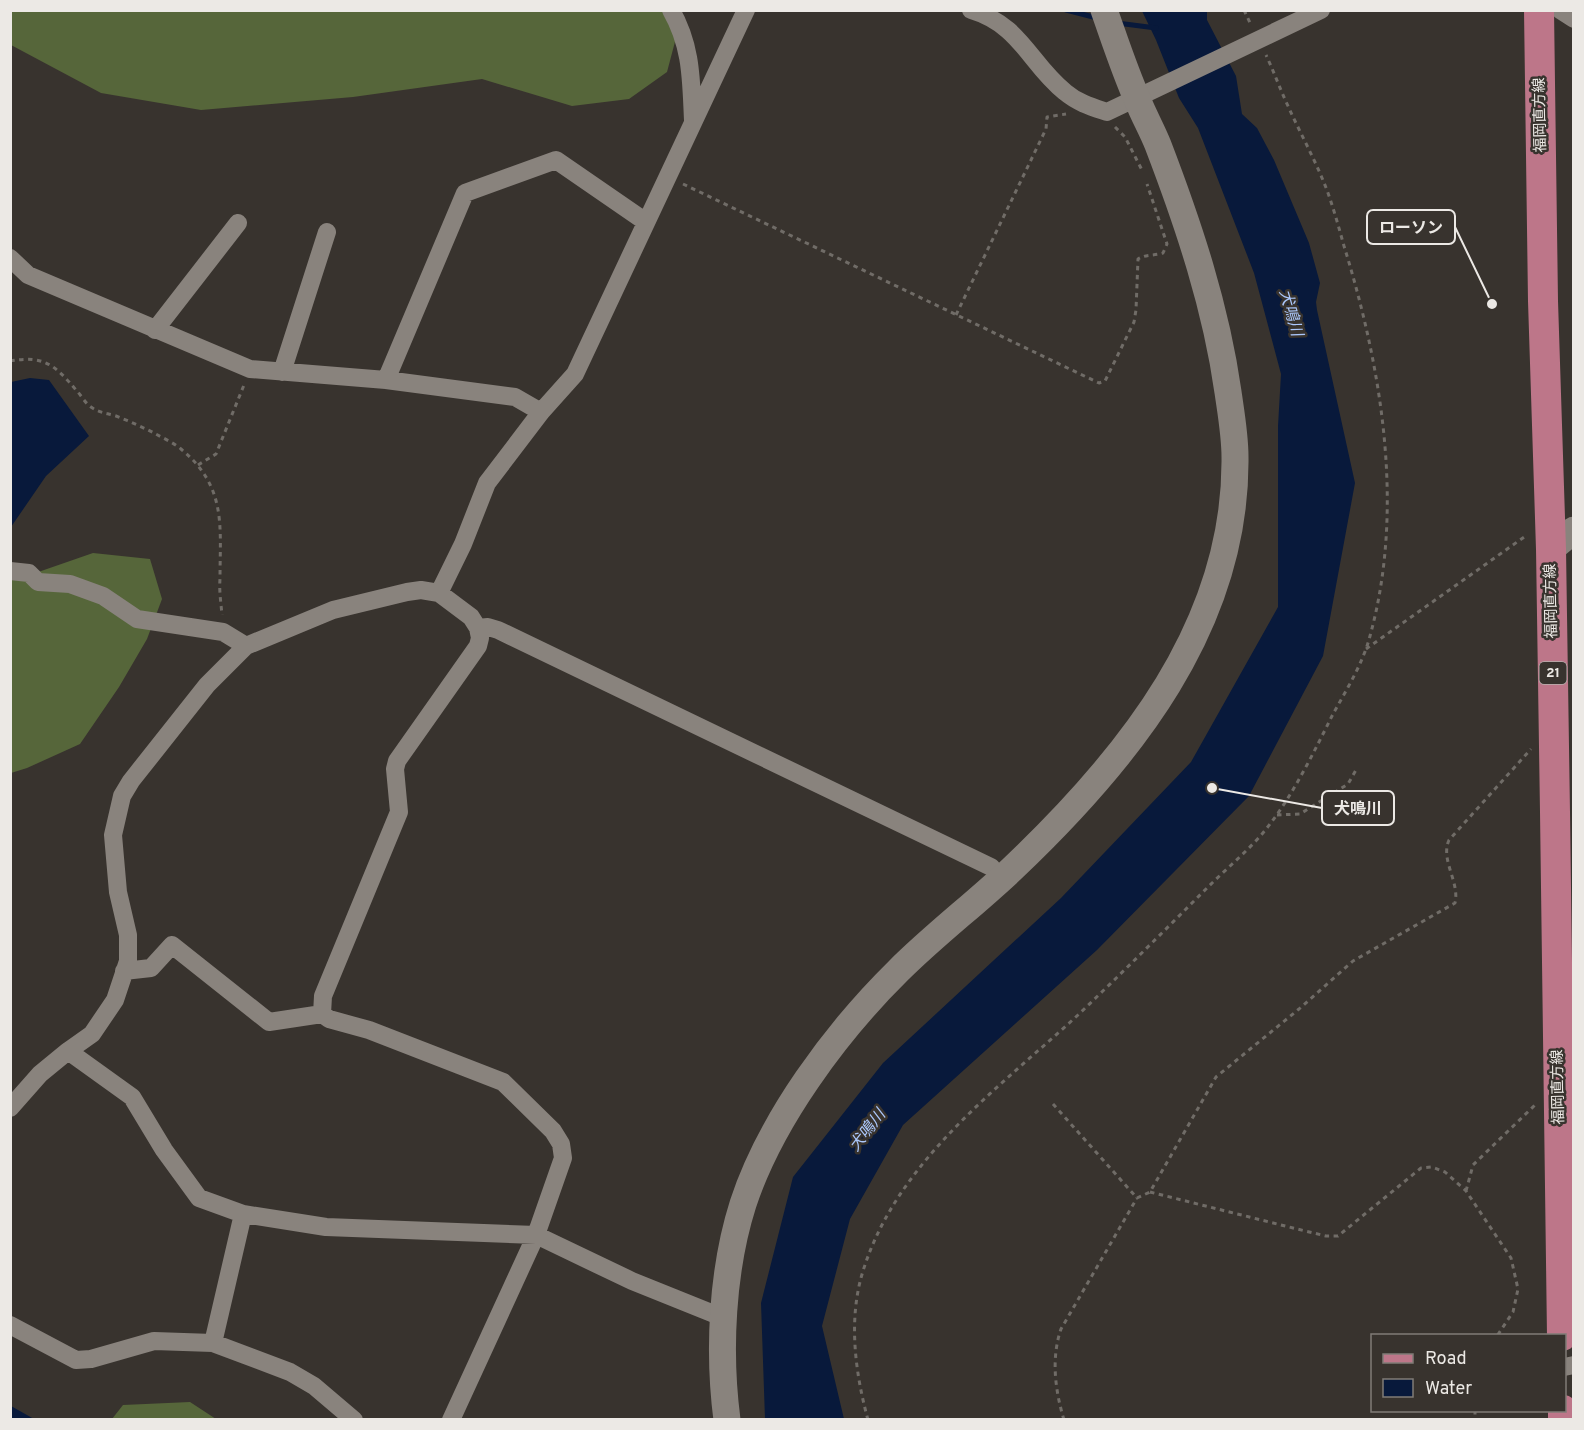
<svg xmlns="http://www.w3.org/2000/svg" width="1584" height="1430" font-family="Overpass,'Noto Sans JP',sans-serif">
<rect width="100%" height="100%" fill="#38332e"/>
<path fill="#56663a" d="M 679,10 L 681,19 L 667,72 L 629,99 L 572,106 L 482,79 L 353,97 L 201,110 L 101,93 L 11,45 L 10,11 Z
M 93,553 L 150,559 L 162,599 L 147,639 L 119,687 L 80,744 L 27,768 L 11,773 L 11,577 L 21,578 Z
M 190,1402 L 216,1419 L 112,1419 L 123,1405 Z"/>
<path fill="#08193b" d="M 1142,11 L 1207,11 L 1207,20 L 1236,76 L 1242,114 L 1257,128 L 1274,160 L 1309,243 L 1320,283 L 1316,302 L 1317,310 L 1355,483 L 1323,656 L 1249,796 L 1097,950 L 903,1125 L 850,1219 L 822,1326 L 844,1419 L 765,1419 L 761,1303 L 793,1177 L 883,1063 L 1061,898 L 1191,762 L 1278,607 L 1278,426 L 1281,374 L 1254,273 L 1198,128 L 1179,98 L 1156,40 Z
M 30,378 L 49,380 L 89,436 L 46,476 L 11,527 L 11,382 Z
M 10,1406 L 11,1406 L 34,1419 L 11,1419 Z"/>
<g fill="none" stroke-linecap="round" stroke-linejoin="round">
<path stroke="#08193b" stroke-width="5" d="M 1066,10 L 1097,18
M 1117,23 L 1156,28"/>
<path stroke="#706c67" stroke-width="3" stroke-dasharray="4.5 4.5" stroke-linecap="butt" d="M 1244,10 L 1251,25
M 1115,127 L 1125,137 L 1143,172
M 683,184 L 1099,383 L 1105,381 L 1134,322 L 1136,310 L 1138,259 C 1146,254 1153,256 1163,253 L 1167,244 L 1147,184
M 956,315 L 1046,129 L 1047,117 L 1066,114
M 10,361 C 44,355 55,365 76,390 C 81,395 85,403 91,407 C 99,413 107,413 116,416 C 129,421 142,427 154,433 C 163,438 174,443 181,449 C 227,487 220,526 220,579 C 219,591 221,603 222,615
M 198,465 L 216,454 L 244,385
M 1366,649 L 1527,535
M 1277,815 L 1300,814 L 1348,784 L 1356,770
M 1053,1104 L 1137,1198 L 1150,1192 L 1216,1077 L 1299,1009 L 1353,961 L 1455,903 C 1460,882 1440,860 1449,840 L 1531,749
M 1466,1191 L 1473,1165 L 1536,1104
M 1150,1192 L 1297,1229 L 1326,1236 L 1338,1236 L 1421,1168 L 1432,1167 L 1445,1172 L 1466,1191 L 1511,1258 L 1518,1289 L 1513,1312 L 1497,1336
M 1475,1410 L 1475,1420
M 868,1420 C 855,1372 848,1319 863,1271 C 897,1161 998,1089 1079,1014 C 1123,972 1166,929 1209,886 C 1229,866 1253,847 1270,824 C 1294,793 1315,750 1333,714 C 1347,689 1363,663 1370,636 C 1405,509 1382,369 1344,246 C 1339,228 1334,210 1328,193 C 1317,163 1301,135 1288,106 C 1280,89 1274,72 1266,55
M 1064,1420 C 1055,1390 1051,1358 1061,1329 L 1137,1198"/>
<path stroke="#89837d" stroke-width="18" d="M 671,10 C 692,47 691,80 693,120
M 971,10 C 1021,25 1029,63 1065,92 C 1078,103 1092,107 1107,112 L 1321,10
M 1560,10 L 1574,19
M 10,258 L 28,275 L 250,369 L 386,380 L 515,397 L 541,412
M 155,330 L 238,223
M 282,372 L 327,232
M 386,380 L 465,193 L 556,160 L 646,222
M 10,571 L 29,573 L 38,582 L 70,584 L 103,596 L 137,619 L 223,632 L 246,646
M 439,593 L 463,544 L 487,483 L 541,412 L 575,374 L 746,10
M 478,628 L 488,627 L 498,630 L 991,867 L 1001,879
M 124,971 L 151,968 L 172,945 L 269,1022 L 322,1014
M 68,1051 L 132,1097 L 164,1150 L 199,1198 L 243,1214 L 326,1227 L 536,1235 L 632,1281 L 724,1318
M 10,1108 L 40,1074 L 68,1051 L 92,1034 L 115,1000 L 128,961 L 128,935 L 118,892 L 113,835 L 122,796 L 131,781 L 207,685 L 246,646 L 333,610 L 407,592 L 421,590 L 439,593 L 471,617 L 478,628 L 480,638 L 478,646 L 397,761 L 395,769 L 399,812 L 323,996 L 322,1014 L 329,1019 L 369,1030 L 503,1082 L 553,1131 L 561,1144 L 563,1158 L 536,1235 L 451,1420
M 10,1325 L 76,1360 L 91,1359 L 154,1341 L 213,1343 L 290,1372 L 314,1386 L 354,1420
M 213,1343 L 243,1214
M 1564,1367 L 1574,1365"/>
<path stroke="#89837d" stroke-width="27" d="M 1551,549 L 1574,530
M 727,1420 C 718,1351 722,1270 743,1204 C 770,1121 836,1032 898,971 C 934,935 975,904 1012,869 C 1128,759 1237,625 1235,457 C 1235,435 1231,413 1228,392 C 1216,307 1189,226 1158,145 C 1152,130 1144,116 1138,101 C 1125,72 1115,41 1104,10"/>
<path stroke="#bd7689" stroke-width="30" d="M 1539,10 L 1543,301 L 1551,549 L 1555,812 L 1562,1336
M 1563,1410 L 1563,1420"/>
</g>
<g text-anchor="middle" dominant-baseline="central" stroke-width="5" stroke-linejoin="round" paint-order="stroke">
<rect fill="#38332e" stroke="#b6b2ae" stroke-width="1.5" x="1539.5" y="662" width="27" height="22" rx="4.5"/>
<g font-size="14" font-weight="bold" fill="#ece9e5">
<text x="1553" y="673">21</text>
</g>
<g font-size="15" fill="#ece9e5" stroke="#38332e">
<text transform="translate(1541 115) rotate(-91)">福岡直方線</text>
<text transform="translate(1552 601) rotate(-91)">福岡直方線</text>
<text transform="translate(1559 1087) rotate(-91)">福岡直方線</text>
</g>
<g font-size="16" font-style="italic" fill="#abc7fb" stroke="#38332e">
<text transform="translate(1290 313) rotate(74)">犬鳴川</text>
<text transform="translate(868 1131) rotate(-52)">犬鳴川</text>
</g>
</g>
<path fill="none" stroke="#ece9e5" stroke-width="2" d="M1492 304L1455 227M1212 788L1322 808"/>
<g fill="#ece9e5" stroke="#38332e" stroke-width="2">
<circle cx="1492" cy="304" r="6"/>
<circle cx="1212" cy="788" r="6"/>
</g>
<g fill="#38332e" stroke="#ece9e5" stroke-width="2">
<rect x="1367" y="210" width="88" height="34" rx="6"/>
<rect x="1322" y="791" width="72" height="34" rx="6"/>
</g>
<g font-size="16" text-anchor="middle" font-weight="bold" fill="#ece9e5">
<text x="1411" y="233">ローソン</text>
<text x="1358" y="814">犬鳴川</text>
</g>
<rect width="1584" height="1430" fill="none" stroke="#ece9e5" stroke-width="24"/>
<rect x="1371" y="1334" width="195" height="78" fill="#38332e" stroke="#807c77" stroke-width="1.5"/>
<rect x="1383" y="1354" width="30" height="9" fill="#bd7689" stroke="#807c77" stroke-width="1.5"/>
<text x="1425" y="1364" font-size="18" fill="#ece9e5">Road</text>
<rect x="1383" y="1379" width="30" height="18" fill="#08193b" stroke="#807c77" stroke-width="1.5"/>
<text x="1425" y="1394" font-size="18" fill="#ece9e5">Water</text>
</svg>
